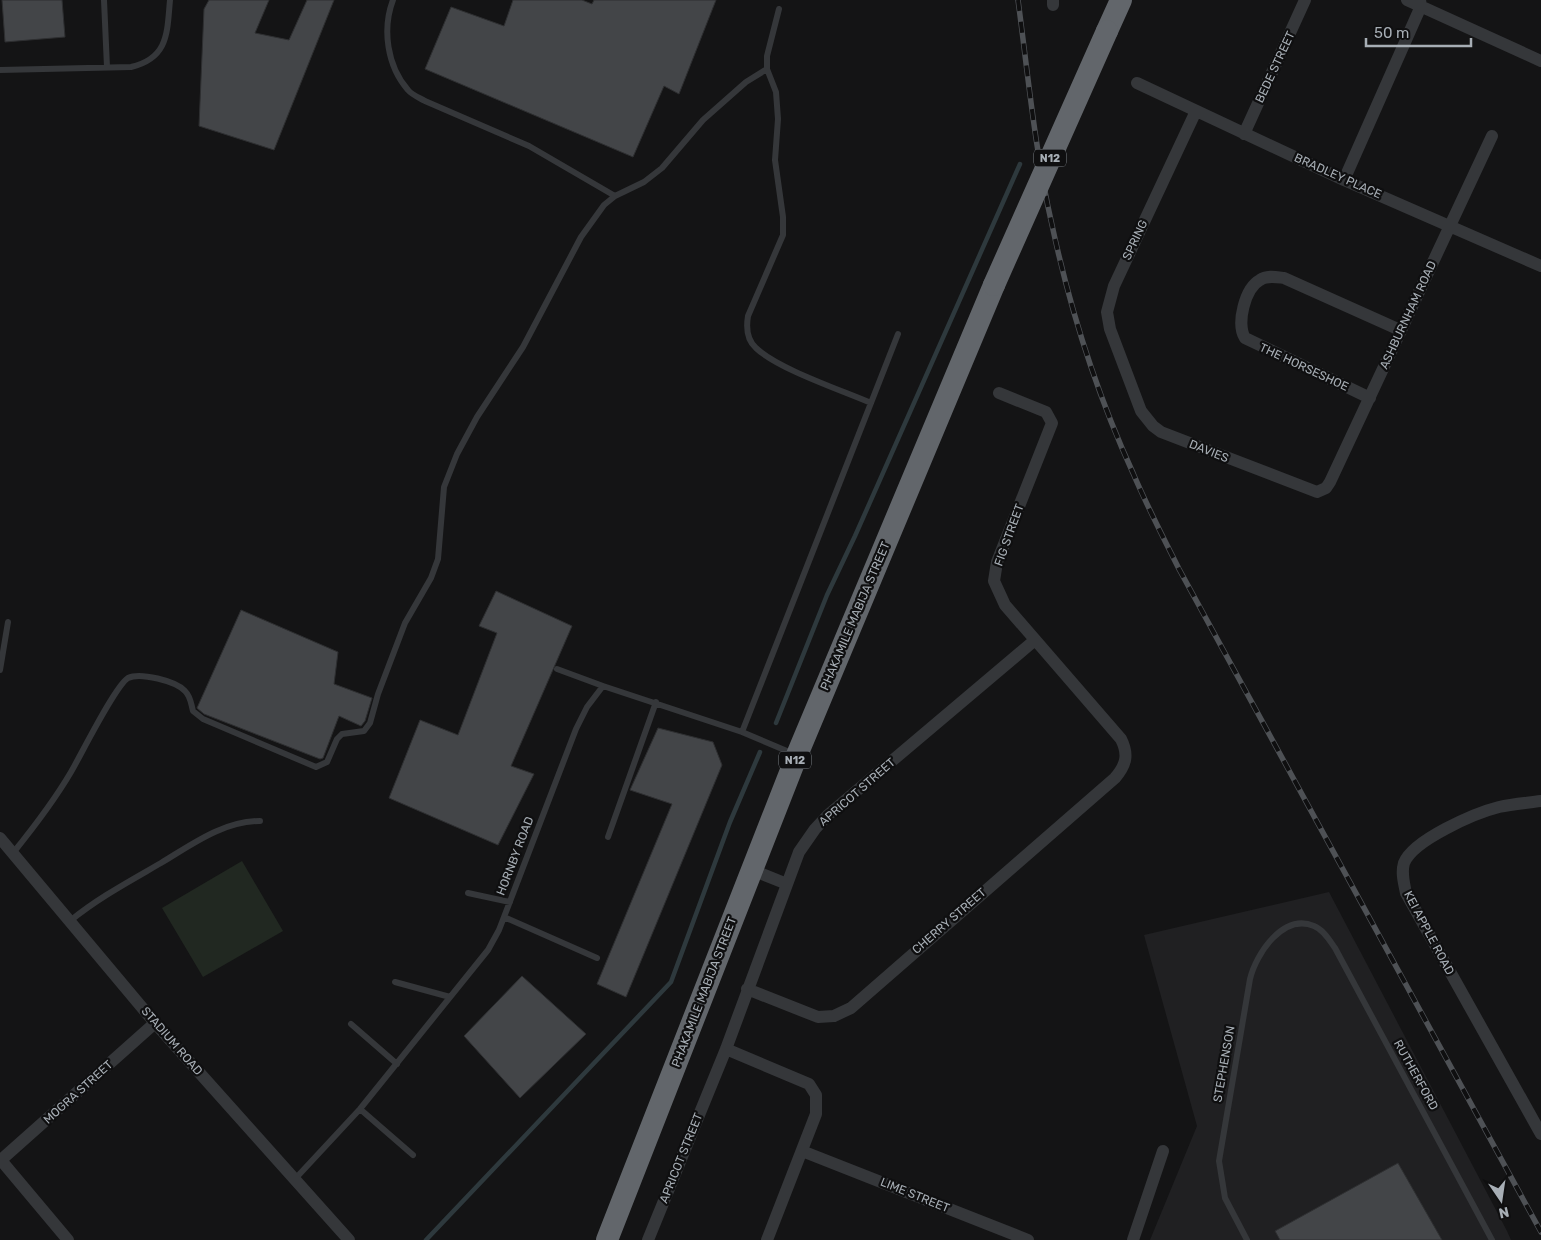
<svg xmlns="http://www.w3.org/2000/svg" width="1541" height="1240" font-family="Rubik,sans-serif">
<rect width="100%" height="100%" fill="#141415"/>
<path fill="#202022" d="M 1329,892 L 1507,1231 L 1511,1240 L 1150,1240 L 1197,1126 L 1144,935 Z"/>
<path fill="#212821" d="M 242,861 L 283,931 L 203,977 L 162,908 Z"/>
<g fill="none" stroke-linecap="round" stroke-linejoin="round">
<path stroke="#2e393d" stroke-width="4.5" d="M 776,723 L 827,595 L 855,536 L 1020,164
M 426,1240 L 671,982 L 730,822 L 760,752"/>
</g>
<path fill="#434548" stroke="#2e2f31" d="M 2,0 L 62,0 L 65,37 L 5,42 Z
M 209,0 L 269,0 L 255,33 L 289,40 L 307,0 L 334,0 L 274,150 L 199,126 L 204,9 Z
M 513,0 L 582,0 L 592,4 L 594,0 L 716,0 L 679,94 L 664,86 L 633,157 L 425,69 L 451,7 L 504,26 Z
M 496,591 L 572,626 L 511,766 L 534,774 L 498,845 L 389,798 L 420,720 L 458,735 L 497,633 L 479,626 Z
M 241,610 L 338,652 L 334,684 L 372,698 L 365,721 L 361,726 L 339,716 L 323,758 L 320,759 L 204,714 L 197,708 Z
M 658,728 L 713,742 L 722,765 L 626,997 L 597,984 L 672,804 L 630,790 Z
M 522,976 L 586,1034 L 520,1098 L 464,1036 Z
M 1398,1163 L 1442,1240 L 1280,1240 L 1275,1231 Z"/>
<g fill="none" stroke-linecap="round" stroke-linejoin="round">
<path stroke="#35373a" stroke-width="6" d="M 104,0 L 107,67
M 393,0 C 382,29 387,66 408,90 C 412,95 420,98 425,101 L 529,146 L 615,196
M 779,9 L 767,56 L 767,69 L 776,92 L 778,119 L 775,160 L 783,217 L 783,235 L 748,316 C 746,328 747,340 756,348 C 778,369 841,390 871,403
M 0,70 L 131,67 C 169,58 167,32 170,0
M 557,669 L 603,686
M 0,670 L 8,622
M 742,732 L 898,334
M 608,837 L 656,702
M 13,853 C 34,827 54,801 71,772 C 81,755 115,686 128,678 C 140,672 176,681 185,691 C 191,697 191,704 193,711 L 203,719 L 316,767 L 327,762 L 337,739 L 342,734 L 364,731 L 370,723 L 378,694 L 405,623 L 431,578 L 438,559 L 444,487 L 457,454 L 477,417 L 523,347 L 581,237 L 604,205 L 615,196 L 644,182 L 662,168 L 703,120 L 746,82 L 767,69
M 468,893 L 510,902
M 504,917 L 597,958
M 70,921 C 98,898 130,881 161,863 C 191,845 223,821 260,821
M 395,982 L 450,997
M 351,1024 L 397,1064
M 360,1109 L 413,1155
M 295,1179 L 360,1109 L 488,950 L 499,930 L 576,729 L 587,707 L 603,686 L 742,732 L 794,754
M 1247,1240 L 1225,1198 L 1219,1161 L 1250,979 C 1256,954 1283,913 1314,926 C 1324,930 1330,941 1335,948 L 1492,1240"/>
<path stroke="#35373a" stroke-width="12" d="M 1053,0 L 1053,5
M 1407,0 L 1541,61
M 1137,83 L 1344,180 L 1541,266
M 1196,111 L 1114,286 L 1107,312 L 1110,329 L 1141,411 L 1153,426 L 1161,432 L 1317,492 L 1326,488 L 1330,482 L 1492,136
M 1244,134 L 1305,0
M 1344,180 L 1421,6 L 1420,0
M 1370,398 L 1245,338 C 1236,324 1245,288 1260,280 C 1267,275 1276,277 1284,278 L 1400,330
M 1541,801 C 1527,803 1513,804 1499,807 C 1475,813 1413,840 1404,863 C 1401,873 1404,883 1406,893 L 1541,1134
M 0,838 L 155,1023 L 349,1240
M 752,870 L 787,884
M 747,989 L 818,1017 L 834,1016 L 851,1008 L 1115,778 C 1126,765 1129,755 1121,739 L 1005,605 L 994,581 L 997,562 L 1052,423 L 1046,412 L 999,393
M 726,1049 L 809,1084 L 816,1095 L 816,1114 L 767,1240
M 802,1151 L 1028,1240
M 0,1159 L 68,1240
M 1,1160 L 155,1023
M 648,1240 L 726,1049 L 799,852 L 815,829 L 828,815 L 1035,640
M 1133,1240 L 1163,1151"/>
<path stroke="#62666b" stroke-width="22" d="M 1107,31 L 1121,0
M 607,1240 L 797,755 L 994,285"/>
<g stroke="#4e5155" stroke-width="5.5">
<path id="rail" d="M 1018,0 C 1028,75 1035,151 1052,225 C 1070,309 1097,394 1133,473 C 1147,506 1163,537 1179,569 L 1541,1232"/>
</g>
<use href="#rail" stroke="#0f0f10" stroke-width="4" stroke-dasharray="11" stroke-linecap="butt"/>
<path stroke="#62666b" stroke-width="22" d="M 994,285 L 1107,31"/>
</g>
<g text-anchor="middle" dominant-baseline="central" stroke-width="4.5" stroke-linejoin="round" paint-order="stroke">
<g fill="#0f0f10" stroke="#797e84" stroke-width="1">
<rect x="1034" y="149.5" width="32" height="17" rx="4"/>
<rect x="779" y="751.5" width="32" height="17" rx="4"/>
</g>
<g font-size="11" font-weight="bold" fill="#a7aeb5">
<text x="1050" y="158">N12</text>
<text x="795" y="760">N12</text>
</g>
<g font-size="12" fill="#a7aeb5" stroke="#0f0f10">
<text transform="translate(1275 67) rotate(-65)">BEDE STREET</text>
<text transform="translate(1338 176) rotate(24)">BRADLEY PLACE</text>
<text transform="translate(1135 240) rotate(-65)">SPRING</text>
<text transform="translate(1408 315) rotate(-65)">ASHBURNHAM ROAD</text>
<text transform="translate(1304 367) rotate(25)">THE HORSESHOE</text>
<text transform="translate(1209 451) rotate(22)">DAVIES</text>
<text transform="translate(1009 535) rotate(-70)">FIG STREET</text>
<text transform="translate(855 616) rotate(-67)">PHAKAMILE MABIJA STREET</text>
<text transform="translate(857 792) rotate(-41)">APRICOT STREET</text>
<text transform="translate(515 856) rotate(-69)">HORNBY ROAD</text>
<text transform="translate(949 921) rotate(-41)">CHERRY STREET</text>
<text transform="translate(1429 933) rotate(62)">KEI APPLE ROAD</text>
<text transform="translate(704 992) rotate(-69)">PHAKAMILE MABIJA STREET</text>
<text transform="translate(172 1041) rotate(49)">STADIUM ROAD</text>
<text transform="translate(1224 1064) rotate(-80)">STEPHENSON</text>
<text transform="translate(1416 1075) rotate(61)">RUTHERFORD</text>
<text transform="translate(78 1092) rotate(-42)">MOGRA STREET</text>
<text transform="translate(681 1158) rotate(-68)">APRICOT STREET</text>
<text transform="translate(915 1195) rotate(22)">LIME STREET</text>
</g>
</g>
<g transform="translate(1501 1200) rotate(167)" stroke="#0f0f10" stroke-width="4" paint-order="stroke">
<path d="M0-4L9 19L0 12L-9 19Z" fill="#a7aeb5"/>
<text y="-8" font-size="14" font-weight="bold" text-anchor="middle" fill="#a7aeb5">N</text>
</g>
<path d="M1366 38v8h105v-8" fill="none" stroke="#a7aeb5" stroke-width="2.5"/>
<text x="1374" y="38" font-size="15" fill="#a7aeb5" stroke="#0f0f10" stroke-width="4" paint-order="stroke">50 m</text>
</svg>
